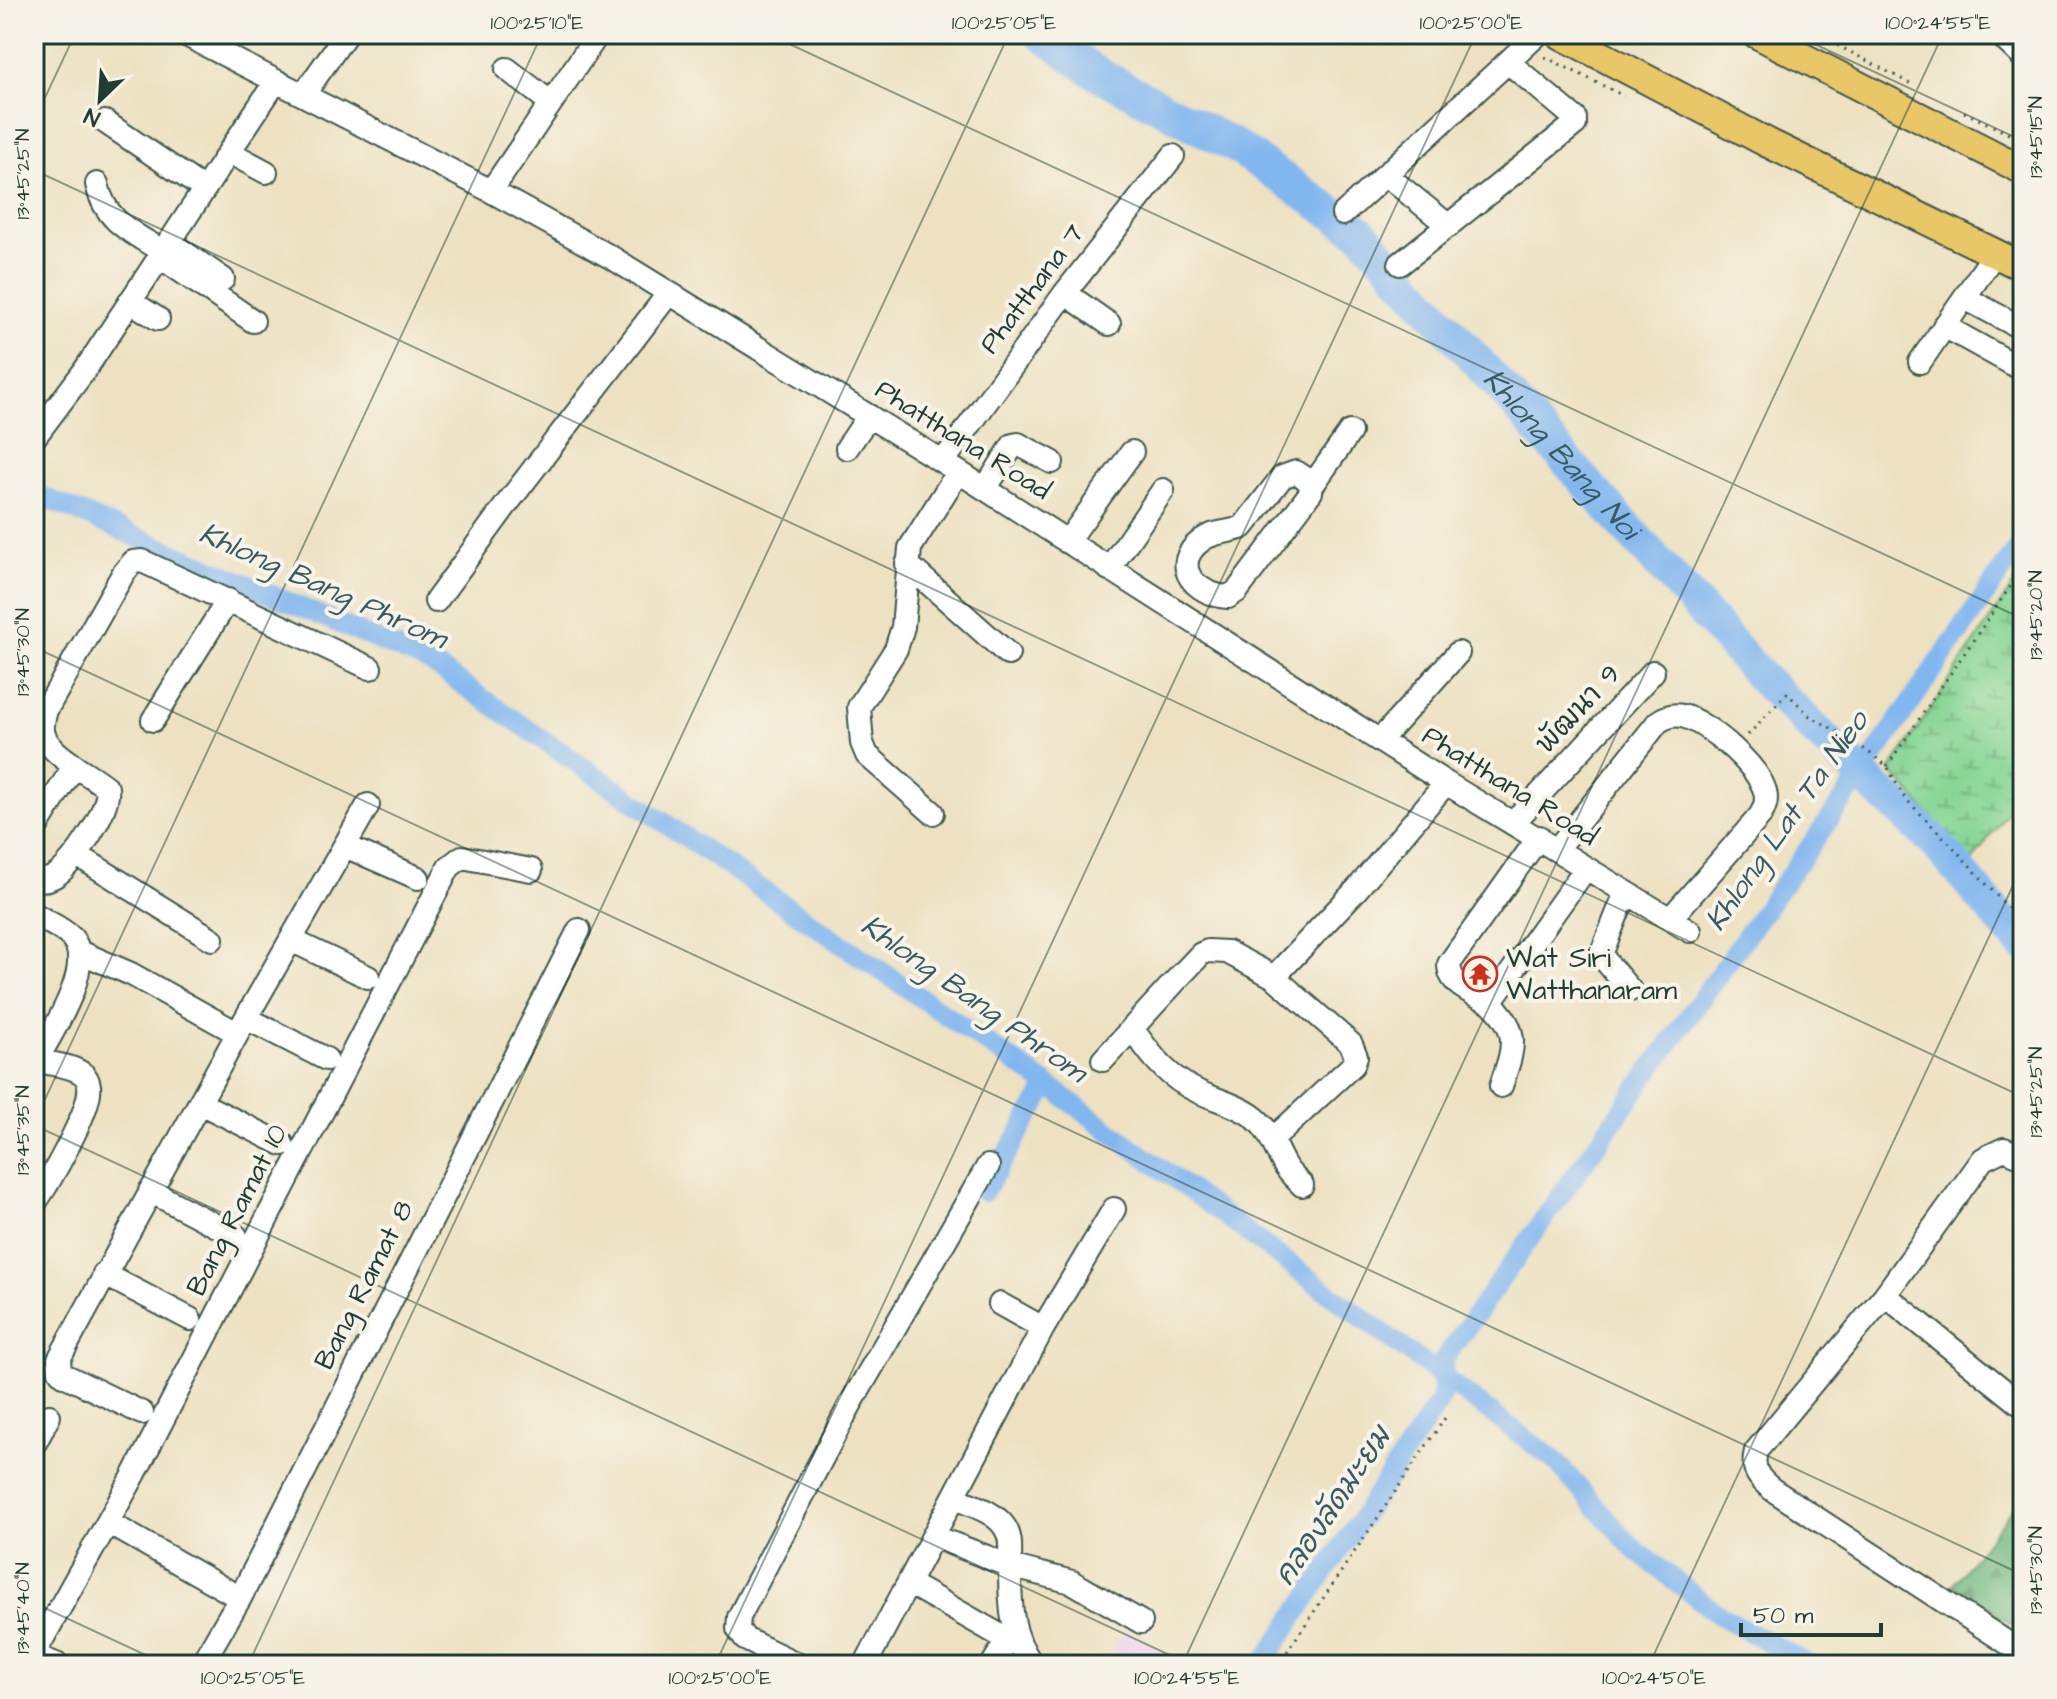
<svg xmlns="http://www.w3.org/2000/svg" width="2057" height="1699" font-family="'Architects Daughter','Playpen Sans Thai',sans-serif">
<defs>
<pattern id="forest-firs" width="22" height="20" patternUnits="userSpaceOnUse" patternTransform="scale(2)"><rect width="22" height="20" fill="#6eb77e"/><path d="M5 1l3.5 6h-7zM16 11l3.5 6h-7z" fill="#5a9668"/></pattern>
<pattern id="wetland-marsh" width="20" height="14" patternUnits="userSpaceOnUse" patternTransform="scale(2)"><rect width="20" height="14" fill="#88d695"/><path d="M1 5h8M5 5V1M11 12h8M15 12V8" fill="none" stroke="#6faf7a"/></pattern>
</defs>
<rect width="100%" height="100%" fill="#f7f3e8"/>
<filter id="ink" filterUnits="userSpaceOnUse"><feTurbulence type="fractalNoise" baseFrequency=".0125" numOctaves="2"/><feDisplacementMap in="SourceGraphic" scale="16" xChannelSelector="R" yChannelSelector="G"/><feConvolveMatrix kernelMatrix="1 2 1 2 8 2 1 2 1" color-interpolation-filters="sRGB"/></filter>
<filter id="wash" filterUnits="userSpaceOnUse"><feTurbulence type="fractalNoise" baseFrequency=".006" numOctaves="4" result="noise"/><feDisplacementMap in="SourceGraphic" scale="32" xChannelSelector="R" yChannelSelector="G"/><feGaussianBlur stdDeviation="1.8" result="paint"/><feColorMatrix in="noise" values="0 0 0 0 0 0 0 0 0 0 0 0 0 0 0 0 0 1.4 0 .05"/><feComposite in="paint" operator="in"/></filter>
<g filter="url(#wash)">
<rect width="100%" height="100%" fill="#ede1c1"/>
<path fill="#ebd1eb" d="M 1126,1630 L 1185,1665 L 1102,1665 Z"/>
<path fill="url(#forest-firs)" stroke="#467a59" stroke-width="2" d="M 2023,1495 L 2023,1632 L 1953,1585 Z"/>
<path fill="url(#wetland-marsh)" stroke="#548a64" stroke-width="2" d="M 2023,570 L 2023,790 L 1971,863 L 1890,770 Z"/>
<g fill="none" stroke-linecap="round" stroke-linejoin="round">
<path stroke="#81b6ef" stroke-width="20" d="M 34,493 L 431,663 L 1048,1085 L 1553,1459 L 1633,1548 L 1719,1615 L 1810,1665
M 984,1192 L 1048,1085
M 1262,1665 L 1441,1399 L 1444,1359 L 1861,775 L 2023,540"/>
<path stroke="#81b6ef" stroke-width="34" id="s1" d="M 1041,34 L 1093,71 L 1238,148 L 1362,233 L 1760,676 L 1861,775 L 1932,839 L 2023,945"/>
</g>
</g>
<g filter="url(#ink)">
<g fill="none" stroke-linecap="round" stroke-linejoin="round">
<g stroke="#3e5649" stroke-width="26">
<path id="minor" d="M 184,34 L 491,191 L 614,259 L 943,462 L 1446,783 L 1690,931
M 1999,34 L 2023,57
M 507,69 L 551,103
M 304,94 L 346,34
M 105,122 L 204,189
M 229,152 L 266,172
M 1386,175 L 1449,226
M 97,184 C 105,222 132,232 162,251
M 491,191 L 598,34
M 1343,214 L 1538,34
M 169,242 L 223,279
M 159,256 L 253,321
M 1400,264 L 1575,124 L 1575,118 L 1508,62
M 1065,293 L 1109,324
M 1965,298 L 2023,329
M 130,301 L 158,319
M 1944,326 L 2023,370
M 1920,362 L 1995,253
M 34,438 L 85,370 L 276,81
M 847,448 L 869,416
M 943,462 L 1065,293 L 1173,156
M 1296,472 C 1304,477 1312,481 1311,492 L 1237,591 L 1228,597 C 1196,595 1168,565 1202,540 C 1214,531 1229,533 1243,527 L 1282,477 Z
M 1312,486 L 1350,432
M 985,489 L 1013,445 L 1018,444 L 1052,462
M 1067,542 L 1132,452
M 907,564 L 1008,654
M 1109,569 L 1163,490
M 436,601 L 506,505 L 669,293
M 153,720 L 228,600
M 1381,739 L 1458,653
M 933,813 L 867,755 L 862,743 L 859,707 L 896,649 L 903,627 L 910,548 L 958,472
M 1514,822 L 1653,672
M 34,831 L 74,766
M 1539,837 L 1449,964 C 1449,986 1473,993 1490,1002 L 1586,868
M 345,846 L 418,878
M 1558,848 L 1658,722 C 1665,717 1673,714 1682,716 C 1707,721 1766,771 1766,798 C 1766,805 1763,811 1760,816 L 1670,919
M 77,855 L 212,939
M 34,879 C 43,881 50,880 58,874 C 75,860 111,809 107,788 C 90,773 52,757 44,735 C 41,727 44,718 46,710 L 123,574 L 133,562 L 142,561 L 155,567 L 370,668
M 1626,892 L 1602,952 L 1604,959 L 1630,990
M 34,914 C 45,921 63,928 72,938 C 97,967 49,1036 34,1065
M 291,940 L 368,977
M 80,952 L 131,974 L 237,1033
M 1490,1002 C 1522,1032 1513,1049 1501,1086
M 246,1018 L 326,1059
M 1132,1028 C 1151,1056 1168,1078 1199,1092 C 1216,1100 1235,1104 1251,1115 C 1270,1128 1274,1148 1285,1166 C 1289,1173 1296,1179 1302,1185
M 1103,1060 L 1180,976 L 1201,954 L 1208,951 L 1227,952 L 1274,977 L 1357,889 L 1446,783
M 200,1103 L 282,1144
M 1273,1139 L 1353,1065 L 1356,1056 L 1351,1044 L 1274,977
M 2023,1157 L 2004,1149 L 1983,1159 L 1885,1295 L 1756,1451 C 1751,1470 1759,1479 1773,1490 L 2023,1653
M 150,1191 L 236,1236
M 34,1204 C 48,1185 88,1114 89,1092 C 90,1086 88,1079 84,1075 C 73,1065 50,1064 36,1061
M 104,1274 L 190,1319
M 1885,1295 L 2023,1406
M 1000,1304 L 1043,1328
M 142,1413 L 64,1375 L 60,1371 L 59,1359 L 246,1018 L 368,805
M 34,1445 L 49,1416
M 955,1498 C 971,1505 993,1511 1004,1526 C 1012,1537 1010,1549 1010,1562 C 1010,1598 1009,1636 1033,1665
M 109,1523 L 240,1598
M 935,1537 L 1010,1566 L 1072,1582 L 1141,1622
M 910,1584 L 1008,1640
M 34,1654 L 133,1477 L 449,867 L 462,857 L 531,870
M 34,1655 L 58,1665
M 201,1665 L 240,1598 L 579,930
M 799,1665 L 745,1639 L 738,1629 L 739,1617 L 850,1405 L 988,1166
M 865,1665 L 1043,1328 L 1114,1209
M 992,1665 L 1014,1630"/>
</g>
<g stroke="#3e5649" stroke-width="32">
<path id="major" d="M 1560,34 L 1768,143 L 2023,267
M 1757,34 L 2023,170"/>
</g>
<path stroke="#3e5649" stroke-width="3" stroke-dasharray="2 6" stroke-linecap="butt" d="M 1816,34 L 1915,86
M 1545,57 L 1624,96
M 1964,112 L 2023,141
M 1748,735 L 1787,693 L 1810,716 L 1852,740 L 1887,766 L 1903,796 L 1955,849 L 2023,925
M 1887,766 L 2023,568
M 1278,1665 L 1445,1418"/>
<use href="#minor" stroke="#fff" stroke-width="22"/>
<use href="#major" stroke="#e9c769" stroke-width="28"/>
</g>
</g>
<path fill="none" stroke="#1f3d34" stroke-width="2" stroke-opacity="0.45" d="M 768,34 L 2023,619M 1793,34 L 2023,141M 34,121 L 75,34M 34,170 L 2023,1097M 34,647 L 2023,1575M 34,1123 L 542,34M 34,1125 L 1191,1665M 34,1603 L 167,1665M 248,1665 L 1009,34M 715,1665 L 1476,34M 1182,1665 L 1943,34M 1649,1665 L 2023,864"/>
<defs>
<g id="temple-ring" transform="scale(1.8)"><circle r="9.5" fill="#f7f3e8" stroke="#c8321e" stroke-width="1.5"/><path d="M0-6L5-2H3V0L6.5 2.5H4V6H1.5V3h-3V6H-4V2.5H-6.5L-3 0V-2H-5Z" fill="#c8321e"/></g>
</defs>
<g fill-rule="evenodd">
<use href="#temple-ring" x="1480" y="974"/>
</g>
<g text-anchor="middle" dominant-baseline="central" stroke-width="8" stroke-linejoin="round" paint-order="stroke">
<g font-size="28" fill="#1f3d34" stroke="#f7f3e8">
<text transform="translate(1032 289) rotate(-53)">Phatthana 7</text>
<text transform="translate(963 440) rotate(32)">Phatthana Road</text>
<text transform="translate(1578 709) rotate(-47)">พัฒนา 9</text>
<text transform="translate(1510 786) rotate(32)">Phatthana Road</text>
<text transform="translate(237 1210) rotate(-63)">Bang Ramat 10</text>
<text transform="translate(364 1285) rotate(-63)">Bang Ramat 8</text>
</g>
<g font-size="28" fill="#1f3d34" stroke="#f7f3e8" text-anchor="start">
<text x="1506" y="958">Wat Siri<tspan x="1506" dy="32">Watthanaram</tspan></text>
</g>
<g font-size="30" font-style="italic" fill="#385b63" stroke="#f7f3e8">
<text stroke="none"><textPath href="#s1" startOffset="676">Khlong Bang Noi</textPath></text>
<text transform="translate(323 586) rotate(24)">Khlong Bang Phrom</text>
<text transform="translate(1787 821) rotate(-55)">Khlong Lat Ta Nieo</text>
<text transform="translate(974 999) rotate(35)">Khlong Bang Phrom</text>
<text transform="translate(1333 1506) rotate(-56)">คลองลัดมะยม</text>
</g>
</g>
<rect width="2057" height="1699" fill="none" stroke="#f7f3e8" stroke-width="88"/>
<g transform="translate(100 100) rotate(205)" stroke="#f7f3e8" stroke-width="6" paint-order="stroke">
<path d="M0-6L14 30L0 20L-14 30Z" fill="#1f3d34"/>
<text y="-12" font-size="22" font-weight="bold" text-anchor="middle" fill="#1f3d34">N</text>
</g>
<path d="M1741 1623v12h140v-12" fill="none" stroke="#1f3d34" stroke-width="4"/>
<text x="1753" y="1623" font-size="24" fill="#1f3d34" stroke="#f7f3e8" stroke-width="6" paint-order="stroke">50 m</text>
<rect x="44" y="44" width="1969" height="1611" fill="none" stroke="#1f3d34" stroke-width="3"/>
<g font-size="20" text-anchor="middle" fill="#1f3d34">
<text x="537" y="29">100°25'10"E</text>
<text x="1004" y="29">100°25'05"E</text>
<text x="1471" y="29">100°25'00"E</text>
<text x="1938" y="29">100°24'55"E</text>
<text transform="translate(2035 137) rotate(-90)" y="7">13°45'15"N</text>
<text transform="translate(22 174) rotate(-90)" y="7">13°45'25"N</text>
<text transform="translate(2035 615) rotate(-90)" y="7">13°45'20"N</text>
<text transform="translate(22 652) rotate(-90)" y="7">13°45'30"N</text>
<text transform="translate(2035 1092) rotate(-90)" y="7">13°45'25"N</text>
<text transform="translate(22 1130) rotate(-90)" y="7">13°45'35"N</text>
<text transform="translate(2035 1570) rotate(-90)" y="7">13°45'30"N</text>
<text transform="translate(22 1608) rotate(-90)" y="7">13°45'40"N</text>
<text x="253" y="1684">100°25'05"E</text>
<text x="720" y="1684">100°25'00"E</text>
<text x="1187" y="1684">100°24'55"E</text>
<text x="1654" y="1684">100°24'50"E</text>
</g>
</svg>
